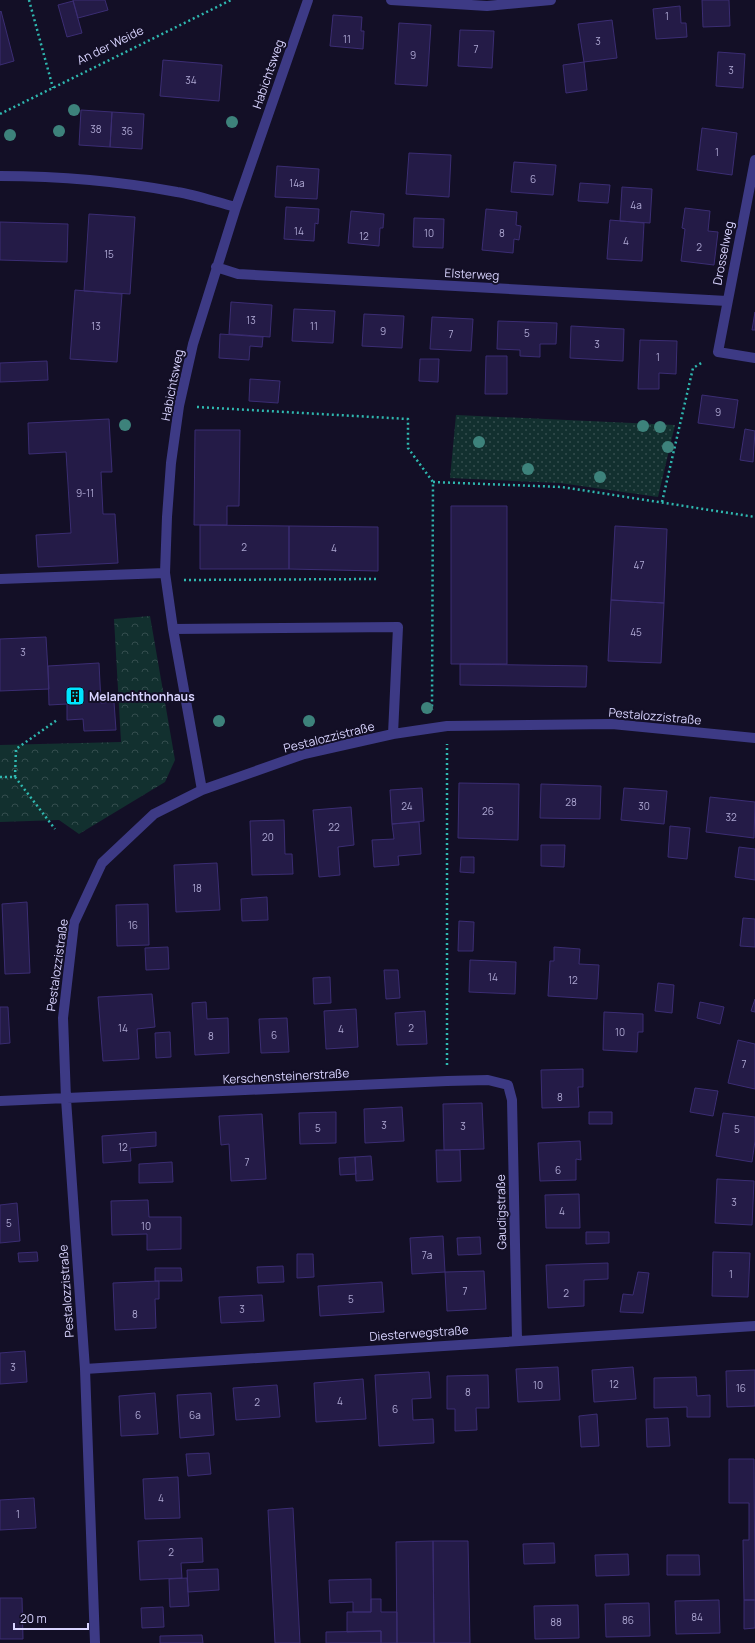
<svg xmlns="http://www.w3.org/2000/svg" width="755" height="1643" font-family="Manrope,sans-serif">
<defs>
<pattern id="grass-dots" width="8" height="8" patternUnits="userSpaceOnUse"><rect width="8" height="8" fill="#12302f"/><path d="M2 2h.1M6 6h.1" fill="none" stroke="#344d4e" stroke-width="1.8" stroke-linecap="round"/></pattern>
<pattern id="forest-crowns" width="20" height="18" patternUnits="userSpaceOnUse"><rect width="20" height="18" fill="#12302f"/><path d="M2 6a3 3 0 1 1 6 0M12 15a3 3 0 1 1 6 0" fill="none" stroke="#344d4e"/></pattern>
</defs>
<rect width="100%" height="100%" fill="#130f26"/>
<path fill="url(#grass-dots)" d="M 456,415 L 675,425 L 658,497 L 560,483 L 450,478 Z"/>
<path fill="url(#forest-crowns)" d="M 150,616 L 175,760 L 165,782 L 79,834 L 59,820 L 0,822 L 0,745 L 121,742 L 114,619 Z"/>
<path fill="#241b47" stroke="#3b2d73" d="M 73,0 L 105,0 L 108,10 L 78,18 Z
M 702,0 L 729,0 L 730,26 L 703,27 Z
M 73,1 L 82,33 L 67,37 L 58,5 Z
M 680,6 L 681,23 L 686,23 L 687,37 L 656,39 L 653,9 Z
M 1,11 L 14,61 L 0,65 L 0,12 Z
M 333,15 L 362,17 L 361,31 L 364,31 L 363,49 L 330,46 Z
M 612,20 L 617,58 L 584,62 L 578,24 Z
M 399,23 L 431,25 L 427,86 L 395,84 Z
M 460,30 L 494,31 L 492,68 L 458,66 Z
M 718,52 L 745,54 L 743,88 L 716,86 Z
M 163,60 L 222,65 L 219,101 L 160,96 Z
M 584,62 L 587,90 L 566,93 L 563,65 Z
M 81,110 L 112,112 L 110,147 L 79,145 Z
M 112,112 L 144,114 L 142,149 L 110,147 Z
M 702,128 L 737,133 L 732,175 L 697,170 Z
M 409,153 L 451,155 L 449,197 L 406,194 Z
M 514,162 L 556,165 L 553,195 L 511,192 Z
M 277,166 L 319,169 L 317,199 L 275,197 Z
M 580,183 L 610,185 L 608,203 L 578,201 Z
M 622,187 L 652,189 L 650,223 L 620,221 Z
M 286,207 L 319,209 L 318,224 L 315,223 L 314,241 L 284,239 Z
M 685,208 L 710,211 L 708,231 L 718,232 L 714,265 L 681,261 L 685,229 L 682,228 Z
M 486,209 L 517,212 L 516,225 L 521,226 L 519,240 L 514,239 L 513,253 L 482,250 Z
M 351,211 L 384,214 L 383,228 L 380,228 L 379,246 L 348,243 Z
M 89,214 L 135,217 L 130,294 L 84,291 Z
M 414,218 L 444,219 L 443,248 L 413,247 Z
M 610,220 L 644,223 L 642,261 L 607,259 Z
M 0,222 L 68,224 L 67,262 L 0,260 Z
M 75,290 L 122,294 L 117,362 L 70,359 Z
M 231,302 L 272,305 L 270,337 L 229,334 Z
M 294,309 L 335,311 L 333,343 L 292,341 Z
M 755,312 L 755,330 L 752,330 Z
M 364,314 L 404,316 L 402,348 L 362,346 Z
M 432,317 L 473,319 L 471,351 L 430,349 Z
M 498,321 L 557,323 L 556,344 L 540,344 L 540,357 L 520,356 L 520,350 L 497,349 Z
M 571,326 L 624,329 L 623,361 L 570,358 Z
M 220,334 L 263,337 L 262,347 L 250,346 L 249,360 L 219,358 Z
M 640,340 L 677,341 L 676,374 L 659,373 L 659,389 L 638,389 Z
M 486,356 L 507,356 L 507,394 L 485,394 Z
M 420,359 L 439,359 L 438,382 L 419,381 Z
M 47,361 L 48,380 L 0,382 L 0,363 Z
M 250,379 L 280,381 L 278,403 L 249,401 Z
M 702,395 L 738,400 L 734,428 L 698,423 Z
M 109,419 L 112,472 L 101,472 L 103,514 L 115,514 L 118,563 L 38,567 L 36,535 L 71,533 L 66,452 L 29,454 L 28,423 Z
M 745,429 L 755,431 L 753,462 L 740,460 Z
M 195,430 L 240,430 L 239,506 L 227,506 L 227,525 L 194,525 Z
M 451,506 L 507,506 L 507,664 L 451,664 Z
M 200,525 L 289,526 L 289,569 L 200,569 Z
M 289,526 L 378,527 L 378,571 L 289,569 Z
M 615,526 L 667,529 L 664,603 L 611,600 Z
M 611,600 L 664,603 L 661,663 L 608,661 Z
M 46,637 L 49,689 L 0,691 L 0,639 Z
M 99,663 L 101,703 L 114,702 L 116,730 L 84,731 L 83,719 L 67,720 L 67,704 L 49,705 L 48,666 Z
M 460,664 L 587,666 L 586,687 L 460,685 Z
M 459,783 L 519,784 L 518,840 L 458,838 Z
M 541,784 L 601,786 L 600,819 L 540,818 Z
M 422,788 L 424,821 L 392,824 L 390,790 Z
M 624,788 L 667,791 L 664,824 L 621,820 Z
M 710,797 L 755,802 L 754,838 L 706,832 Z
M 351,807 L 354,845 L 338,847 L 340,875 L 319,877 L 313,810 Z
M 284,820 L 285,854 L 292,854 L 293,874 L 252,875 L 250,821 Z
M 419,822 L 421,854 L 398,856 L 399,865 L 374,867 L 372,840 L 394,839 L 392,824 Z
M 670,826 L 690,828 L 687,859 L 668,857 Z
M 541,845 L 565,845 L 564,867 L 541,866 Z
M 739,847 L 755,849 L 755,880 L 735,877 Z
M 461,857 L 474,857 L 474,873 L 460,872 Z
M 217,863 L 220,910 L 176,912 L 174,865 Z
M 267,897 L 268,920 L 242,921 L 241,899 Z
M 27,902 L 30,973 L 5,974 L 2,904 Z
M 148,904 L 149,945 L 117,946 L 116,905 Z
M 743,918 L 755,919 L 755,947 L 740,946 Z
M 459,921 L 474,922 L 473,951 L 458,951 Z
M 168,947 L 169,969 L 146,970 L 145,948 Z
M 554,947 L 580,949 L 579,964 L 599,965 L 597,999 L 548,996 L 550,961 L 554,961 Z
M 470,960 L 516,962 L 515,994 L 469,992 Z
M 384,970 L 398,970 L 400,998 L 386,999 Z
M 330,977 L 331,1003 L 314,1004 L 313,978 Z
M 658,983 L 674,985 L 672,1013 L 655,1011 Z
M 152,994 L 155,1027 L 137,1029 L 139,1059 L 103,1061 L 98,997 Z
M 755,999 L 755,1012 L 751,1011 Z
M 206,1002 L 207,1019 L 228,1018 L 229,1053 L 195,1055 L 192,1003 Z
M 700,1002 L 724,1007 L 720,1024 L 697,1018 Z
M 0,1007 L 8,1007 L 10,1043 L 0,1044 Z
M 356,1009 L 358,1047 L 326,1049 L 324,1011 Z
M 425,1011 L 427,1044 L 397,1045 L 395,1013 Z
M 604,1012 L 643,1014 L 643,1032 L 638,1032 L 637,1052 L 603,1050 Z
M 287,1018 L 289,1052 L 261,1053 L 259,1019 Z
M 170,1032 L 171,1057 L 156,1058 L 155,1033 Z
M 738,1040 L 755,1044 L 755,1089 L 728,1083 Z
M 583,1069 L 583,1087 L 578,1087 L 579,1107 L 542,1108 L 541,1070 Z
M 695,1088 L 718,1091 L 713,1116 L 690,1112 Z
M 482,1103 L 484,1149 L 444,1150 L 443,1104 Z
M 402,1107 L 404,1141 L 365,1143 L 364,1109 Z
M 336,1112 L 336,1143 L 300,1144 L 299,1113 Z
M 589,1112 L 612,1112 L 612,1124 L 589,1124 Z
M 723,1113 L 755,1117 L 755,1141 L 752,1162 L 716,1156 Z
M 262,1114 L 266,1179 L 231,1181 L 229,1144 L 221,1145 L 219,1116 Z
M 156,1132 L 156,1146 L 130,1148 L 131,1161 L 103,1163 L 102,1136 Z
M 580,1141 L 581,1160 L 576,1159 L 576,1180 L 540,1181 L 538,1143 Z
M 436,1150 L 460,1150 L 461,1181 L 437,1182 Z
M 371,1156 L 373,1180 L 356,1181 L 355,1157 Z
M 355,1157 L 356,1174 L 340,1175 L 339,1158 Z
M 172,1162 L 173,1182 L 139,1183 L 139,1164 Z
M 717,1179 L 754,1181 L 752,1225 L 715,1223 Z
M 579,1194 L 580,1228 L 546,1228 L 545,1195 Z
M 148,1200 L 149,1217 L 181,1217 L 181,1249 L 147,1250 L 147,1234 L 112,1235 L 111,1201 Z
M 17,1203 L 20,1241 L 0,1243 L 0,1205 Z
M 586,1232 L 609,1232 L 609,1243 L 586,1244 Z
M 443,1236 L 445,1272 L 412,1274 L 410,1238 Z
M 480,1237 L 481,1254 L 458,1255 L 457,1238 Z
M 37,1252 L 38,1261 L 19,1262 L 18,1253 Z
M 713,1252 L 750,1253 L 748,1297 L 712,1296 Z
M 297,1254 L 313,1254 L 314,1277 L 297,1278 Z
M 608,1263 L 608,1279 L 584,1280 L 584,1306 L 548,1308 L 546,1265 Z
M 283,1266 L 284,1282 L 258,1283 L 257,1267 Z
M 155,1268 L 181,1268 L 182,1281 L 155,1281 Z
M 484,1271 L 486,1309 L 447,1311 L 445,1272 Z
M 638,1272 L 649,1273 L 643,1313 L 620,1312 L 623,1294 L 633,1295 Z
M 159,1281 L 159,1299 L 155,1299 L 156,1328 L 115,1330 L 113,1283 Z
M 382,1282 L 384,1312 L 320,1316 L 318,1286 Z
M 262,1295 L 264,1321 L 221,1323 L 219,1297 Z
M 25,1351 L 27,1382 L 0,1384 L 0,1353 Z
M 558,1367 L 560,1400 L 518,1402 L 516,1369 Z
M 633,1367 L 636,1399 L 594,1402 L 592,1370 Z
M 755,1370 L 755,1406 L 727,1407 L 726,1371 Z
M 429,1372 L 431,1398 L 412,1399 L 413,1420 L 433,1419 L 434,1443 L 379,1446 L 375,1375 Z
M 488,1375 L 489,1408 L 476,1408 L 477,1430 L 455,1431 L 455,1409 L 447,1409 L 447,1376 Z
M 696,1377 L 697,1396 L 710,1395 L 710,1417 L 687,1417 L 687,1407 L 654,1408 L 654,1378 Z
M 363,1379 L 366,1419 L 316,1422 L 314,1383 Z
M 277,1385 L 280,1417 L 236,1420 L 233,1388 Z
M 155,1393 L 158,1434 L 121,1436 L 119,1396 Z
M 211,1393 L 214,1435 L 180,1438 L 177,1395 Z
M 597,1414 L 599,1446 L 581,1447 L 579,1416 Z
M 668,1418 L 670,1446 L 647,1447 L 646,1419 Z
M 209,1453 L 211,1474 L 188,1476 L 186,1454 Z
M 729,1459 L 754,1459 L 755,1600 L 744,1600 L 743,1540 L 749,1540 L 749,1503 L 729,1503 Z
M 178,1477 L 180,1518 L 145,1519 L 143,1479 Z
M 34,1498 L 36,1528 L 0,1530 L 0,1500 Z
M 293,1508 L 300,1643 L 275,1643 L 268,1510 Z
M 202,1538 L 203,1562 L 181,1563 L 182,1578 L 140,1580 L 138,1541 Z
M 433,1541 L 468,1541 L 470,1643 L 434,1643 Z
M 433,1541 L 434,1643 L 397,1643 L 396,1542 Z
M 554,1543 L 555,1563 L 524,1564 L 523,1544 Z
M 628,1554 L 629,1575 L 596,1576 L 595,1555 Z
M 667,1555 L 699,1555 L 700,1575 L 667,1575 Z
M 218,1569 L 219,1590 L 188,1592 L 187,1570 Z
M 187,1578 L 189,1606 L 170,1607 L 169,1579 Z
M 371,1579 L 371,1612 L 353,1612 L 353,1602 L 330,1603 L 329,1580 Z
M 0,1598 L 22,1598 L 23,1639 L 0,1639 Z
M 371,1599 L 381,1599 L 381,1612 L 397,1612 L 397,1643 L 381,1643 L 381,1631 L 347,1632 L 347,1612 L 371,1612 Z
M 719,1600 L 720,1633 L 676,1634 L 675,1601 Z
M 744,1600 L 755,1600 L 755,1628 L 744,1629 Z
M 649,1603 L 650,1636 L 606,1637 L 605,1604 Z
M 578,1605 L 579,1638 L 535,1639 L 534,1606 Z
M 163,1607 L 164,1627 L 142,1628 L 141,1608 Z
M 381,1631 L 381,1643 L 326,1643 L 326,1632 Z
M 202,1635 L 203,1643 L 160,1643 L 160,1636 Z"/>
<g fill="none" stroke-linecap="round" stroke-linejoin="round">
<path stroke="#2fb8b0" stroke-width="2.5" stroke-dasharray="2 3" stroke-linecap="butt" d="M 29,0 L 53,88
M 0,114 L 231,0
M 197,407 L 408,419 L 408,448 L 433,482 L 432,710
M 433,482 L 562,487 L 755,517
M 662,502 L 693,368 L 703,362
M 184,580 L 376,579
M 0,777 L 15,777 L 55,829
M 15,777 L 16,749 L 57,720
M 447,1065 L 447,744"/>
<path stroke="#3d3a85" stroke-width="10" d="M 391,0 L 487,6 L 551,0
M 755,160 L 718,352 L 755,358
M 0,176 C 59,176 118,181 177,192 C 196,195 216,202 236,207
M 216,267 L 238,274 L 727,301
M 0,579 L 165,573
M 173,629 L 398,627 L 393,734
M 202,790 L 173,629 L 165,573 L 167,517 L 171,463 L 179,406 L 193,344 L 236,207 L 308,0
M 0,1101 L 447,1081 L 488,1080 L 508,1085 L 512,1100 L 517,1340
M 85,1369 L 755,1326
M 95,1643 L 85,1369 L 66,1099 L 63,1018 L 74,923 L 102,863 L 154,814 L 202,790 L 304,754 L 393,734 L 447,726 L 612,724 L 755,738"/>
</g>
<g fill="#3d827b">
<circle cx="74" cy="110" r="6"/>
<circle cx="232" cy="122" r="6"/>
<circle cx="59" cy="131" r="6"/>
<circle cx="10" cy="135" r="6"/>
<circle cx="125" cy="425" r="6"/>
<circle cx="643" cy="426" r="6"/>
<circle cx="660" cy="427" r="6"/>
<circle cx="479" cy="442" r="6"/>
<circle cx="668" cy="447" r="6"/>
<circle cx="528" cy="469" r="6"/>
<circle cx="600" cy="477" r="6"/>
<circle cx="427" cy="708" r="6"/>
<circle cx="219" cy="721" r="6"/>
<circle cx="309" cy="721" r="6"/>
</g>
<defs>
<g id="building-square" transform="scale(1)"><rect x="-9" y="-9" width="18" height="18" rx="4" fill="#00e5ff" stroke="#130f26"/><path d="M-4-6H4V6H1V3H-1V6H-4ZM-2.5-4.3h1.7v1.8h-1.7ZM.8-4.3h1.7v1.8H.8ZM-2.5-1h1.7V.8h-1.7ZM.8-1h1.7V.8H.8Z" fill="#111"/></g>
</defs>
<g fill-rule="evenodd">
<use href="#building-square" x="75" y="696"/>
</g>
<g text-anchor="middle" dominant-baseline="central" stroke-width="4" stroke-linejoin="round" paint-order="stroke">
<g font-size="10" fill="#aca6d1">
<text x="667" y="16">1</text>
<text x="347" y="39">11</text>
<text x="598" y="41">3</text>
<text x="476" y="49">7</text>
<text x="413" y="55">9</text>
<text x="731" y="70">3</text>
<text x="191" y="80">34</text>
<text x="96" y="129">38</text>
<text x="127" y="131">36</text>
<text x="717" y="152">1</text>
<text x="533" y="179">6</text>
<text x="297" y="183">14a</text>
<text x="636" y="205">4a</text>
<text x="299" y="231">14</text>
<text x="429" y="233">10</text>
<text x="502" y="233">8</text>
<text x="364" y="236">12</text>
<text x="626" y="241">4</text>
<text x="699" y="247">2</text>
<text x="109" y="254">15</text>
<text x="251" y="320">13</text>
<text x="96" y="326">13</text>
<text x="314" y="326">11</text>
<text x="383" y="331">9</text>
<text x="527" y="333">5</text>
<text x="451" y="334">7</text>
<text x="597" y="344">3</text>
<text x="658" y="357">1</text>
<text x="718" y="412">9</text>
<text x="85" y="493">9-11</text>
<text x="244" y="547">2</text>
<text x="334" y="548">4</text>
<text x="639" y="565">47</text>
<text x="636" y="632">45</text>
<text x="23" y="652">3</text>
<text x="571" y="802">28</text>
<text x="407" y="806">24</text>
<text x="644" y="806">30</text>
<text x="488" y="811">26</text>
<text x="731" y="817">32</text>
<text x="334" y="827">22</text>
<text x="268" y="837">20</text>
<text x="197" y="888">18</text>
<text x="133" y="925">16</text>
<text x="493" y="977">14</text>
<text x="573" y="980">12</text>
<text x="123" y="1028">14</text>
<text x="411" y="1028">2</text>
<text x="341" y="1029">4</text>
<text x="620" y="1032">10</text>
<text x="274" y="1035">6</text>
<text x="211" y="1036">8</text>
<text x="744" y="1064">7</text>
<text x="560" y="1097">8</text>
<text x="384" y="1125">3</text>
<text x="463" y="1126">3</text>
<text x="318" y="1128">5</text>
<text x="737" y="1129">5</text>
<text x="123" y="1147">12</text>
<text x="247" y="1162">7</text>
<text x="558" y="1170">6</text>
<text x="734" y="1202">3</text>
<text x="562" y="1211">4</text>
<text x="9" y="1223">5</text>
<text x="146" y="1226">10</text>
<text x="427" y="1255">7a</text>
<text x="731" y="1274">1</text>
<text x="465" y="1291">7</text>
<text x="566" y="1293">2</text>
<text x="351" y="1299">5</text>
<text x="242" y="1309">3</text>
<text x="135" y="1314">8</text>
<text x="13" y="1367">3</text>
<text x="614" y="1384">12</text>
<text x="538" y="1385">10</text>
<text x="741" y="1388">16</text>
<text x="468" y="1392">8</text>
<text x="340" y="1401">4</text>
<text x="257" y="1402">2</text>
<text x="395" y="1409">6</text>
<text x="138" y="1415">6</text>
<text x="195" y="1415">6a</text>
<text x="161" y="1498">4</text>
<text x="18" y="1514">1</text>
<text x="171" y="1552">2</text>
<text x="697" y="1617">84</text>
<text x="628" y="1620">86</text>
<text x="556" y="1622">88</text>
</g>
<g font-size="12" fill="#d9d4ff" stroke="#130f26">
<text transform="translate(110 45) rotate(-26)">An der Weide</text>
<text transform="translate(268 74) rotate(-71)">Habichtsweg</text>
<text transform="translate(723 253) rotate(-79)">Drosselweg</text>
<text transform="translate(472 274) rotate(3)">Elsterweg</text>
<text transform="translate(172 385) rotate(-79)">Habichtsweg</text>
<text transform="translate(655 716) rotate(5)">Pestalozzistraße</text>
<text transform="translate(329 737) rotate(-14)">Pestalozzistraße</text>
<text transform="translate(57 965) rotate(-82)">Pestalozzistraße</text>
<text transform="translate(286 1076) rotate(-3)">Kerschensteinerstraße</text>
<text transform="translate(501 1212) rotate(-91)">Gaudigstraße</text>
<text transform="translate(66 1291) rotate(-94)">Pestalozzistraße</text>
<text transform="translate(419 1333) rotate(-4)">Diesterwegstraße</text>
</g>
<g font-size="12" font-weight="bold" fill="#d9d4ff" stroke="#130f26" text-anchor="start">
<text x="89" y="696">Melanchthonhaus</text>
</g>
</g>
<path d="M14 1623v6h74v-6" fill="none" stroke="#d9d4ff" stroke-width="2"/>
<text x="20" y="1623" font-size="12" fill="#d9d4ff" stroke="#130f26" stroke-width="3" paint-order="stroke">20 m</text>
</svg>
